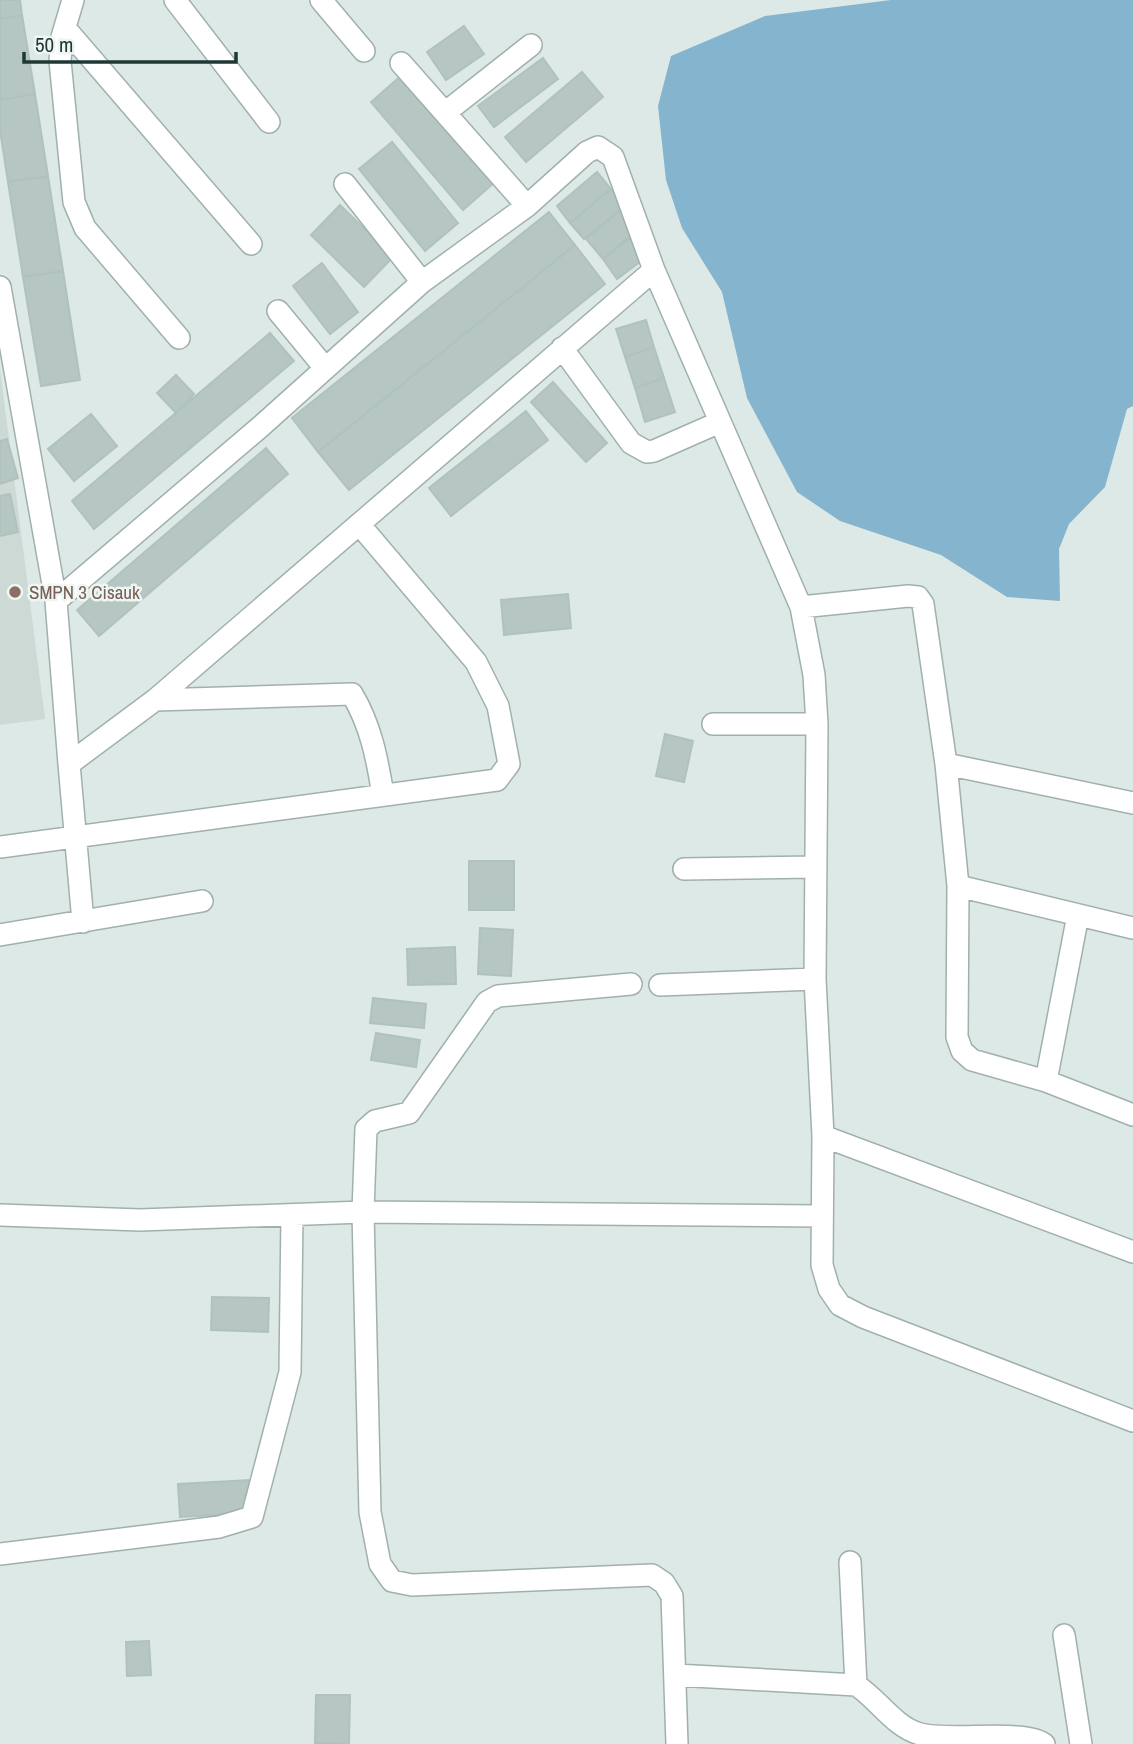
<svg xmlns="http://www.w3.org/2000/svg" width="1133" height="1744" font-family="'Archivo Narrow',sans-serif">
<rect width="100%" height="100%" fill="#dde9e6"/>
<path fill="#ccd9d5" d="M 0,369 L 45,719 L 0,725 Z"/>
<path fill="#85b4ce" d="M 891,0 L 1133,0 L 1133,406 L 1127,409 L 1105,487 L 1069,524 L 1059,549 L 1060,601 L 1007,597 L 941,555 L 840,521 L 797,492 L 747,398 L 722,292 L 682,228 L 666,180 L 658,106 L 671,56 L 765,16 Z"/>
<path fill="#b6c6c2" stroke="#b0c2be" stroke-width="2" d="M 0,0 L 20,0 L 22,15 L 0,19 Z
M 22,15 L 35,94 L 0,100 L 0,19 Z
M 464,26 L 484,54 L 446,80 L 427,52 Z
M 543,58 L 558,79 L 494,127 L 478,106 Z
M 582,72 L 603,97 L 526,162 L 505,137 Z
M 403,74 L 495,182 L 463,210 L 371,102 Z
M 35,94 L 48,176 L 8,182 L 0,130 L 0,100 Z
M 392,142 L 458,223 L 425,251 L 359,169 Z
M 597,172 L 611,189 L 570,223 L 557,206 Z
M 48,176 L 63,271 L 23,277 L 8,182 Z
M 611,189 L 625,206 L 584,239 L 570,223 Z
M 340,205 L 393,257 L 364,287 L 311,235 Z
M 620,211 L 636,231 L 603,259 L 586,239 Z
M 549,212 L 575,245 L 318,452 L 292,418 Z
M 630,238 L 645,258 L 617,279 L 603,259 Z
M 575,245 L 605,284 L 349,490 L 318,452 Z
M 322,263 L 358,312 L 330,334 L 293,286 Z
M 63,271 L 80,380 L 41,386 L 23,277 Z
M 646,320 L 654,347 L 625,357 L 616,329 Z
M 270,333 L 294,361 L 94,529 L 72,501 Z
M 654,347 L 664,378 L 635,388 L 625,357 Z
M 176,375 L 194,394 L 176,413 L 157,393 Z
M 664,378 L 675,412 L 645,422 L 635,388 Z
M 553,382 L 607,443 L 586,462 L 531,402 Z
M 526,411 L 548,440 L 451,516 L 429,488 Z
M 91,414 L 117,446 L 74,481 L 48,449 Z
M 7,439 L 18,478 L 0,484 L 0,441 Z
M 266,448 L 288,474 L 99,636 L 77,610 Z
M 10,494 L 18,532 L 0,536 L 0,496 Z
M 568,594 L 571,628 L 504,635 L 501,600 Z
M 665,734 L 693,741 L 684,782 L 656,776 Z
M 469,861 L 514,861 L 514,910 L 469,910 Z
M 480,928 L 513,930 L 511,976 L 478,974 Z
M 455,947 L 456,984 L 408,985 L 407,949 Z
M 373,998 L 426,1004 L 424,1028 L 370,1023 Z
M 376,1033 L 420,1040 L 416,1067 L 371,1060 Z
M 212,1297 L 269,1298 L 268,1332 L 211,1330 Z
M 250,1480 L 252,1513 L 180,1517 L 178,1484 Z
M 149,1641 L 151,1675 L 127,1676 L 126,1642 Z
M 316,1695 L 350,1695 L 349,1744 L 315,1743 Z"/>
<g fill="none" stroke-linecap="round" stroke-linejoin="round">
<g stroke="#a0b0ae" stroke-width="24">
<path id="minor" d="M 73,0 L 62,37 L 60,61 L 74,202 L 85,228 L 179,338
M 175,0 L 269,122
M 321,0 L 364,51
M 65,28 L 251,244
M 401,63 L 527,206
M 446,112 L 531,45
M 345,184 L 422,282
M 0,287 L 56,601 L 69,764
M 278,311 L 325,368
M 562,348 L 631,443 L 647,452 L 654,451 L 720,422
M 56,601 L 259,428 L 422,282 L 527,206 L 587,152 L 598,147 L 613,157 L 654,270 L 801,607 L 814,675 L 817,724 L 815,979 L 823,1136 L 822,1265 L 829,1289 L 840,1305 L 863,1317 L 1133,1421
M 801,607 L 908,596 L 918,597 L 923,604 L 946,764 L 958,886 L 957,1037 L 962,1051 L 972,1060 L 1046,1081 L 1133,1115
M 155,700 L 352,694 C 371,726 377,758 383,795
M 713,724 L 817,724
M 946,764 L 1133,803
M 0,847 L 497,780 L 509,764 L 498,706 L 476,662 L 359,524
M 684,869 L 816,867
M 958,886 L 1133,928
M 83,922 L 69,764 L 155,700 L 654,270
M 0,935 L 202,901
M 631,984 L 498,996 L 487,1002 L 409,1113 L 375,1121 L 366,1129 L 363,1212 L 370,1512 L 380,1564 L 392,1581 L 412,1585 L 652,1575 L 664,1583 L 672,1596 L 677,1744
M 660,985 L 815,979
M 1046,1081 L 1078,915
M 823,1136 L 1133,1252
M 0,1215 L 140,1220 L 363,1212 L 822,1216
M 0,1554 L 219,1527 L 252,1517 L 290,1372 L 292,1216
M 850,1562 L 856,1685
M 1064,1635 L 1081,1744
M 676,1675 L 856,1685 C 878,1699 894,1727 920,1734 C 949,1742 1026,1729 1044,1744"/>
</g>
<use href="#minor" stroke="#fff" stroke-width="21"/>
</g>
<circle fill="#8d6e63" stroke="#edf6f3" stroke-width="2.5" cx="15" cy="592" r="7"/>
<g text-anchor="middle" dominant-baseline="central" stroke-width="5" stroke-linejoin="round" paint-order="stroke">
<g font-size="19" fill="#785e54" stroke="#edf6f3" text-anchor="start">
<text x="29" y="592">SMPN 3 Cisauk</text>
</g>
</g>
<path d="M24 52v10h212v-10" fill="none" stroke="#1f3836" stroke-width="3.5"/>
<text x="35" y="52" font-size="21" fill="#1f3836" stroke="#edf6f3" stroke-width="5" paint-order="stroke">50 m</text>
</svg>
